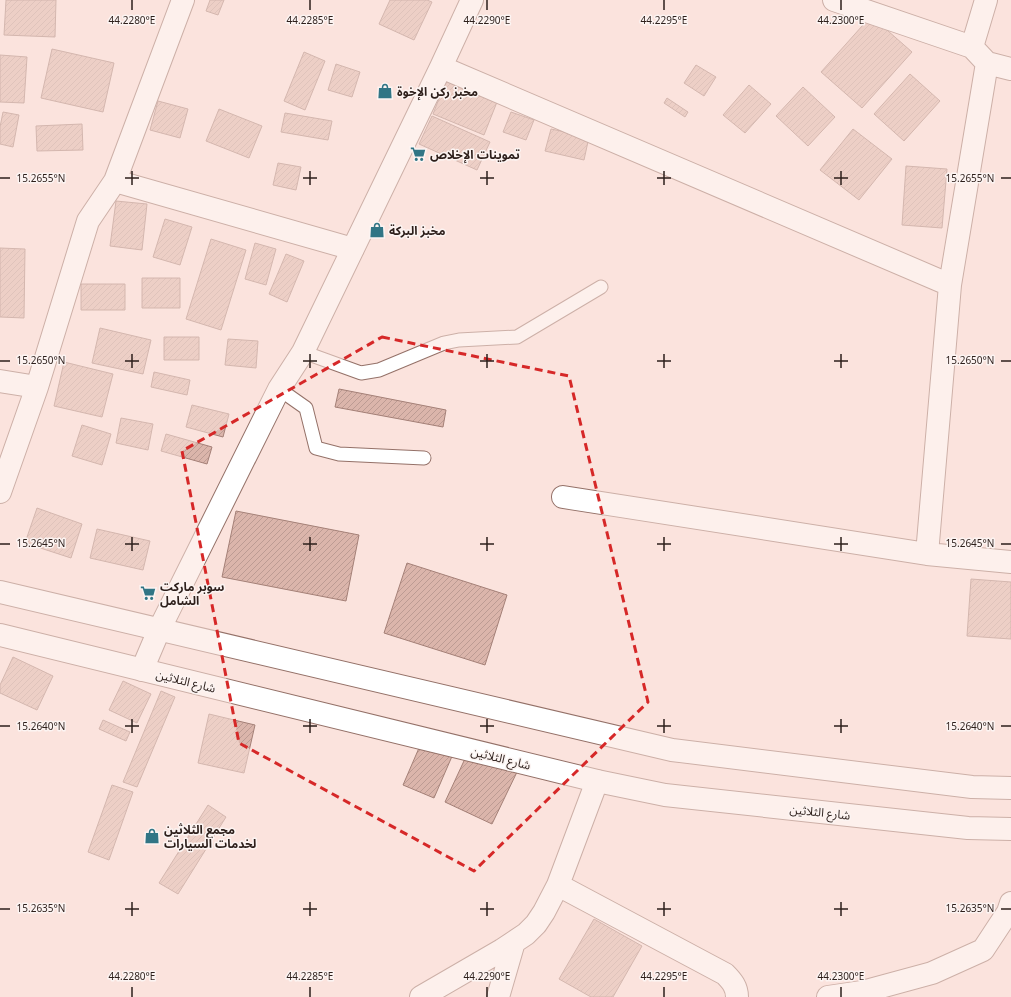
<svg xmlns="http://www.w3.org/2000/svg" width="1011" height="997" font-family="'Noto Sans','Noto Sans Arabic',sans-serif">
<defs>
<pattern id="building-hatch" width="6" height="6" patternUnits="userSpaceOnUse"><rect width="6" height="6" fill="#dbb5ab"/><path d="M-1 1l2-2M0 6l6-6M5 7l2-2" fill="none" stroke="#bc9b93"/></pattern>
</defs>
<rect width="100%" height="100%" fill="#fbe3dd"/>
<path fill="url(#building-hatch)" stroke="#a48077" d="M 6,0 L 56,0 L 55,37 L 4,35 Z
M 210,0 L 224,0 L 218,15 L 206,11 Z
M 390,0 L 427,0 L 432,2 L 414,40 L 379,24 Z
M 871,16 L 912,52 L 862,108 L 821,72 Z
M 52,49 L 114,63 L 103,112 L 41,98 Z
M 304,52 L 325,61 L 305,110 L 284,101 Z
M 0,55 L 27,57 L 24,103 L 0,102 Z
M 336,64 L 360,72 L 352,97 L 328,90 Z
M 696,65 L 716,77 L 704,96 L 684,83 Z
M 910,74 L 940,101 L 904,141 L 874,114 Z
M 446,81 L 497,102 L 484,135 L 433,114 Z
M 749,85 L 771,104 L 745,133 L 723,115 Z
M 803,87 L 835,117 L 808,146 L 776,116 Z
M 667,98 L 688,112 L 685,117 L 664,103 Z
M 158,101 L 188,109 L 180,138 L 150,130 Z
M 219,109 L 262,126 L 249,158 L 206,141 Z
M 3,112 L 19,115 L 13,147 L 0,144 L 0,127 Z
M 511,112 L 534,120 L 526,140 L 503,132 Z
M 285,113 L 332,121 L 328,140 L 281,132 Z
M 432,116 L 490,142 L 477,170 L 419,144 Z
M 82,124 L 83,150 L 37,151 L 36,126 Z
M 551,129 L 589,137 L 584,160 L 545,151 Z
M 853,129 L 892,159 L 859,200 L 820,170 Z
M 278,163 L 301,167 L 296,190 L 273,185 Z
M 906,166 L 947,169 L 942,228 L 902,225 Z
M 116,201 L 147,204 L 142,250 L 110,246 Z
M 165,219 L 192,227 L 180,265 L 153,257 Z
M 211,239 L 246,250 L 221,330 L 186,319 Z
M 255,243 L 276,249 L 266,285 L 245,279 Z
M 0,248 L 25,249 L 24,318 L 0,317 Z
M 286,254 L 304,261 L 287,302 L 269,294 Z
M 142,278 L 180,278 L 180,308 L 142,308 Z
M 81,284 L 125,284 L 125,310 L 81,310 Z
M 100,328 L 151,340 L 143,374 L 92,363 Z
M 164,337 L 199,337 L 199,360 L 164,360 Z
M 228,339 L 258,341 L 256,368 L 225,365 Z
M 64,362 L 113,374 L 102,417 L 54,406 Z
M 154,372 L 190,380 L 187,395 L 151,387 Z
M 339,389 L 446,410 L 443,427 L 335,407 Z
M 192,405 L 229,414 L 223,437 L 186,427 Z
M 121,418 L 153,424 L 148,450 L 116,443 Z
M 82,425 L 111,434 L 102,465 L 72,456 Z
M 166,434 L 212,447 L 207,464 L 161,451 Z
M 37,508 L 82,524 L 71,558 L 25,543 Z
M 236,511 L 359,535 L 346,601 L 222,577 Z
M 97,529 L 150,541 L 143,570 L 90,558 Z
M 407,563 L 507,595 L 485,665 L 384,633 Z
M 971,579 L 1011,582 L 1011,639 L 967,636 Z
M 13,657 L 53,676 L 37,710 L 0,693 L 0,685 Z
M 123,681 L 151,694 L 137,723 L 109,710 Z
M 161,691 L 175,697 L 137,787 L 123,782 Z
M 209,714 L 255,725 L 244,773 L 198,763 Z
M 103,720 L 130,732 L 126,741 L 99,729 Z
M 422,741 L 453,754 L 434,798 L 403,785 Z
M 469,750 L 517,772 L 492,824 L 445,802 Z
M 112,785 L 133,792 L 109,860 L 88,852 Z
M 208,805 L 226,817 L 178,894 L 159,883 Z
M 594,919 L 642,946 L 613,997 L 591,997 L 559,979 Z"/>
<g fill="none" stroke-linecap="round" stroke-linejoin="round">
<g stroke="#947168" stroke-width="15">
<path id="service" d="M 303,352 L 361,373 L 379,370 L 444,343 L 459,340 L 517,337 L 601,287
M 279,389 L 306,408 L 316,448 L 339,454 L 424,458"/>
</g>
<g stroke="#947168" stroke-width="24">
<path id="minor" d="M 834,0 L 972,47 L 987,63 L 1011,69
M 972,47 L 986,0
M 441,67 L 950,285
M 115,181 L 353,249
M 0,381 L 37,387
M 0,492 L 37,387 L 88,221 L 115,181 L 183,0
M 563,497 L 927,554 L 1011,562
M 927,554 L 950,285 L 987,63
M 142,670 L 159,630 L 279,389 L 303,352 L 441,67 L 472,0
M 558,885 L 725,974 C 732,981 737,987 737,997
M 421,997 L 502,950 L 526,934 L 536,924 L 544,912 L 558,885 L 597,781
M 498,997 L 514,942
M 828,997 L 862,992 L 932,973 L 983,950 L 1008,912 L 1011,903"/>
</g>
<g stroke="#947168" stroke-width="24">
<path id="tertiary" d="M 0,592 L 672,750 L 972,787 L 1011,788
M 0,635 L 597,781 L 665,795 L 968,828 L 1011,829"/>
</g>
<use href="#service" stroke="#fff" stroke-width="13"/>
<use href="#minor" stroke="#fff" stroke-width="22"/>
<use href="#tertiary" stroke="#fff" stroke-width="22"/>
</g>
<path d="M0 0H1011V997H0ZM 382,337 L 569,376 L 648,702 L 474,871 L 239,743 L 182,451 Z" fill="#fbe3dd" fill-opacity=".55" fill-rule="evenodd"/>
<path fill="none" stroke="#d62828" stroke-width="3" stroke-dasharray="8 5" stroke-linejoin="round" d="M 382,337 L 569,376 L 648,702 L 474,871 L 239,743 L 182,451 Z"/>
<path fill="none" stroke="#2d1f1b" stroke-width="1.5" d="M 132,0 L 132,10M 310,0 L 310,10M 487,0 L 487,10M 664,0 L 664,10M 841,0 L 841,10M 132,171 L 132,185M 310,171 L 310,185M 487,171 L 487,185M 664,171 L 664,185M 841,171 L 841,185M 0,178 L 10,178M 125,178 L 139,178M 303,178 L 317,178M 480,178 L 494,178M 657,178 L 671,178M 834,178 L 848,178M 1001,178 L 1011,178M 132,354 L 132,368M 310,354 L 310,368M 487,354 L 487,368M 664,354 L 664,368M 841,354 L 841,368M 0,361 L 10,361M 125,361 L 139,361M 303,361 L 317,361M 480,361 L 494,361M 657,361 L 671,361M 834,361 L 848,361M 1001,361 L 1011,361M 132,537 L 132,551M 310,537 L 310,551M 487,537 L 487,551M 664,537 L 664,551M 841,537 L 841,551M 0,544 L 10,544M 125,544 L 139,544M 303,544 L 317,544M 480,544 L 494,544M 657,544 L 671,544M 834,544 L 848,544M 1001,544 L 1011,544M 132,719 L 132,733M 310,719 L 310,733M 487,719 L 487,733M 664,719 L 664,733M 841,719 L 841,733M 0,726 L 10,726M 125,726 L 139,726M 303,726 L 317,726M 480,726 L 494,726M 657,726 L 671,726M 834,726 L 848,726M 1001,726 L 1011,726M 132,902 L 132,916M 310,902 L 310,916M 487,902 L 487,916M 664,902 L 664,916M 841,902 L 841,916M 0,909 L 10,909M 125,909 L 139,909M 303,909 L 317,909M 480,909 L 494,909M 657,909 L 671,909M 834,909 L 848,909M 1001,909 L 1011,909M 132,987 L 132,997M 310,987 L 310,997M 487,987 L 487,997M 664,987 L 664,997M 841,987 L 841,997"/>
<defs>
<g id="shop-bare" transform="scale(1.2)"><path d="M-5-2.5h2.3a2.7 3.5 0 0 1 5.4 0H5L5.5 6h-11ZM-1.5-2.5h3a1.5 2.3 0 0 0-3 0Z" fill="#317585" stroke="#fcf4f2" stroke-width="2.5" paint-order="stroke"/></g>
<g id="supermarket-bare" transform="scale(1.2)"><path d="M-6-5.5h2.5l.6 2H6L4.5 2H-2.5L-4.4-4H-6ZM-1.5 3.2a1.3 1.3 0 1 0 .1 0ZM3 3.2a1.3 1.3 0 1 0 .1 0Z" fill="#317585" stroke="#fcf4f2" stroke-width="2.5" paint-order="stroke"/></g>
</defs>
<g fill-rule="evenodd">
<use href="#shop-bare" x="385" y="91"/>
<use href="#supermarket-bare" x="418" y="154"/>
<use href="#shop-bare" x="377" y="230"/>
<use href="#supermarket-bare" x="148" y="593"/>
<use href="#shop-bare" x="152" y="836"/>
</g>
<g text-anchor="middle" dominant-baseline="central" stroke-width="3" stroke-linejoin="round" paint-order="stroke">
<g font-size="12" font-weight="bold" fill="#2d1f1b" stroke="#fcf4f2" text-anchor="start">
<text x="397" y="91">مخبز ركن الإخوة</text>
<text x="430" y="154">تموينات الإخلاص</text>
<text x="389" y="230">مخبز البركة</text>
<text x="160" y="586">سوبر ماركت<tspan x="160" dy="14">الشامل</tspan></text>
<text x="164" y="829">مجمع الثلاثين<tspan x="164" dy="14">لخدمات السيارات</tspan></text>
</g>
<g font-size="12" fill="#2d1f1b" stroke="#fcf4f2">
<text transform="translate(186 681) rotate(14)">شارع الثلاثين</text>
<text transform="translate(501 758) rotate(14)">شارع الثلاثين</text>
<text transform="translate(820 812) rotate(6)">شارع الثلاثين</text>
</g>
</g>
<g font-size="10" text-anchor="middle" fill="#2d1f1b" stroke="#fcf4f2" stroke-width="3" stroke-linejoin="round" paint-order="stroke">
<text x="132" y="24">44.2280°E</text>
<text x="310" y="24">44.2285°E</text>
<text x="487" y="24">44.2290°E</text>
<text x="664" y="24">44.2295°E</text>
<text x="841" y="24">44.2300°E</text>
<text x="41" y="182">15.2655°N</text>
<text x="970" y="182">15.2655°N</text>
<text x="41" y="364">15.2650°N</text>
<text x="970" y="364">15.2650°N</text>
<text x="41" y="547">15.2645°N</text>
<text x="970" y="547">15.2645°N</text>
<text x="41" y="730">15.2640°N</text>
<text x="970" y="730">15.2640°N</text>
<text x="41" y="912">15.2635°N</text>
<text x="970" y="912">15.2635°N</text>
<text x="132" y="980">44.2280°E</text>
<text x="310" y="980">44.2285°E</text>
<text x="487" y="980">44.2290°E</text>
<text x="664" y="980">44.2295°E</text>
<text x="841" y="980">44.2300°E</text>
</g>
</svg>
